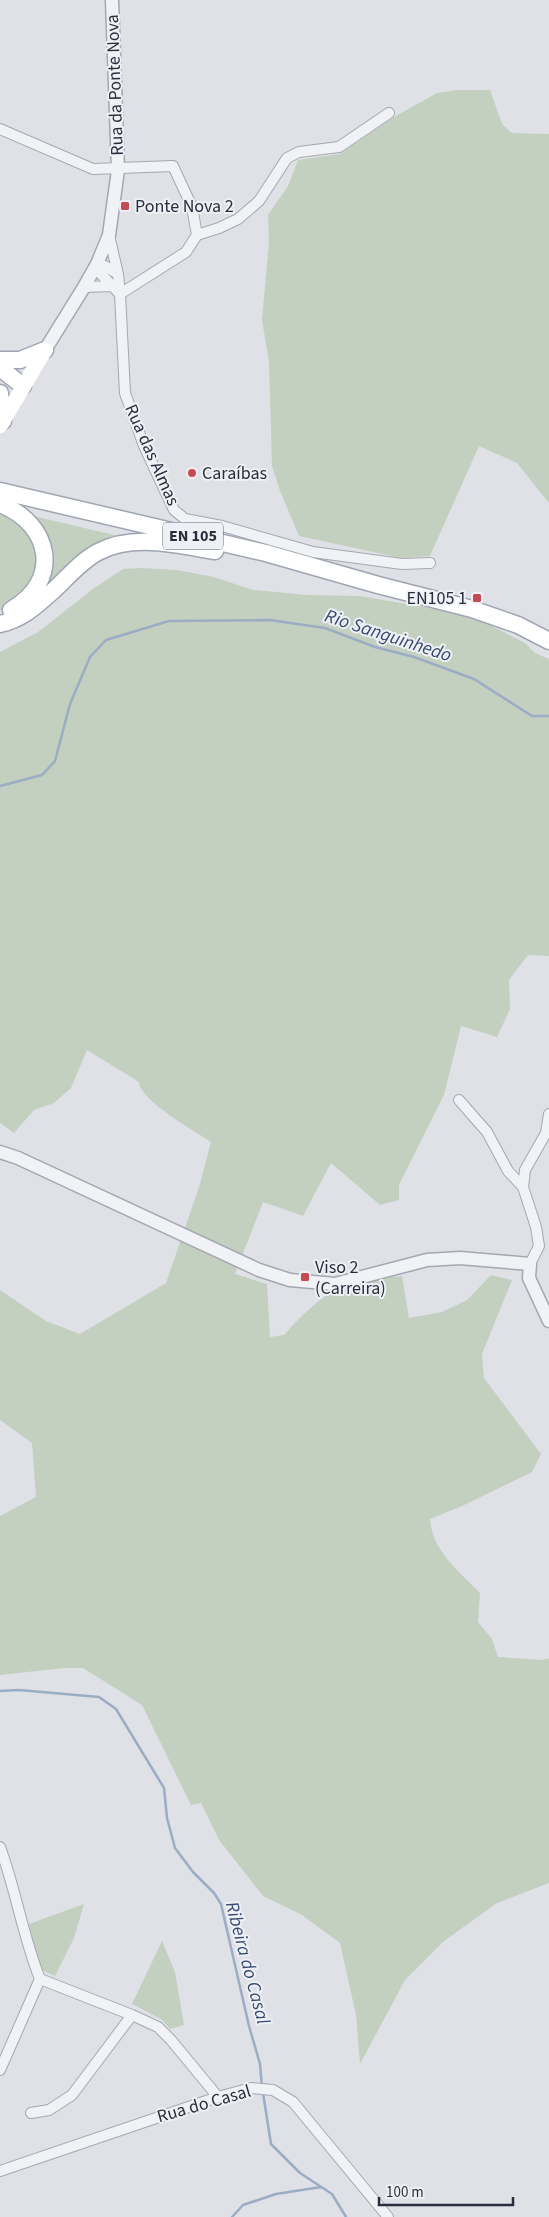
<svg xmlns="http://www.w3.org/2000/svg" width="549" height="2217" font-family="'Source Sans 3',sans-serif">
<rect width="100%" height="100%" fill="#dfe1e7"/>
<path fill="#c3d0c0" d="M 457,90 L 490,90 L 502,124 L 512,133 L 549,134 L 549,503 L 517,463 L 479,446 L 430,556 L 401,558 L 299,536 L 280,491 L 272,466 L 269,362 L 262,320 L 269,242 L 268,215 L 288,186 L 298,160 L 340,154 L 394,117 L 437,93 Z
M 0,514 L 19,523 L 29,534 L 35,548 L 37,563 L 34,578 L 14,604 L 0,610 Z
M 29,515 L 127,538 L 43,595 Z
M 142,568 L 177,570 L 214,577 L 253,590 L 307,595 L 360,596 L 441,610 L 478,619 L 525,643 L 535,653 L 549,659 L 549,956 L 528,955 L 509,980 L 510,1009 L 497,1037 L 461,1026 L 444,1095 L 399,1185 L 399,1200 L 380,1205 L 331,1163 L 303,1216 L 263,1202 L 235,1274 L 267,1284 L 270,1337 L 284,1335 C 298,1319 315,1302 333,1291 C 348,1282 385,1278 402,1276 L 409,1318 L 442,1312 L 467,1300 L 491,1275 L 512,1280 L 482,1354 L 484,1378 L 541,1454 L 532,1472 L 460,1507 L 430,1519 C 432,1551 459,1571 480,1593 L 478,1622 L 492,1639 L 498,1657 L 542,1660 L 549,1658 L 549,1883 L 497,1903 L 444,1941 L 405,1980 L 360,2064 L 356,2015 L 340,1943 L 302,1915 L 263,1896 L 219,1840 L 201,1803 L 191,1805 L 142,1705 L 83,1668 L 64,1668 L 0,1675 L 0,1516 L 36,1497 L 32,1443 L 0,1420 L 0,1290 L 46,1321 L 80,1334 L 166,1283 L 200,1184 L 211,1142 C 194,1130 140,1101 139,1082 L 87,1050 L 71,1088 L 54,1103 L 34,1110 L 14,1133 L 0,1123 L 0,652 L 38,632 L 93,589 L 123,569 Z
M 84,1904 L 74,1938 L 55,1976 L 44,1971 L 39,1965 L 29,1924 Z
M 162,1941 L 175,1972 L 184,2025 L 170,2029 L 161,2019 L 132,2004 Z"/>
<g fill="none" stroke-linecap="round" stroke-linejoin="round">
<path stroke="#9bacc5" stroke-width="2.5" d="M 0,786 L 42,775 L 55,761 L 70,704 L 90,657 L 106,640 L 169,621 L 270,620 L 325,628 L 375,647 L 414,657 L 474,679 L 532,716 L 549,716
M 0,1691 L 19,1690 L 99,1697 L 116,1709 L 164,1788 L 167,1818 L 175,1848 L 193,1872 L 214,1893 L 221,1904 L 249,2026 L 260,2064 L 262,2087
M 263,2093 L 271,2144 L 300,2173 L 332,2194 L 346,2217
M 232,2217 L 243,2205 L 276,2194 L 321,2187"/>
<g stroke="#a5a8b1" stroke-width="12">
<path id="minor" d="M 389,113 L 339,147 L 299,152 L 287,158 L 259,201 L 238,219 L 219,228 L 197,235 L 186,252 L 120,294 L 125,393 L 144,446 L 174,510 L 185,519 L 222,526 L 313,552 L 402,564 L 430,563
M 0,129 L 93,169 L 173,166 L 192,207 L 197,235
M 109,235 L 118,274
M 97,264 L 105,266 L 118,274 L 120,294 L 101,274 Z
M 84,287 L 114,286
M 459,1100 L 487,1132 L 508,1171 L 523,1187
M 530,1264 L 539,1246 L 536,1227 L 523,1187 L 525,1170 L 546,1133 L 549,1114
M 0,1847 C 16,1890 23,1937 40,1979 L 132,2015 L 158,2027 L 171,2040 L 218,2097
M 0,2070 L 40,1979
M 31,2113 L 49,2110 L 72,2095 L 132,2015
M 0,2171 L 218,2097 L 251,2088 L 273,2090 L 293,2102 L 388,2217"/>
</g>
<g stroke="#a5a8b1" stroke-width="15">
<path id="tertiary" d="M 45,350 L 84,287 L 97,264 L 109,235 L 118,170 L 112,0
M 0,1152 L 18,1158 L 259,1270 L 290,1280 L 335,1284 L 427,1260 L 460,1258 L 530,1264 L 529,1278 L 549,1321"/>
</g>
<g stroke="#9fa5b2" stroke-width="19">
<path id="primary" d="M 0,360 L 20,360 L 45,350
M 0,368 L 23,386
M 0,393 L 3,421
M 0,491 L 266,553 L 378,585 L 472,609 L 518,625 L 549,641
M 0,504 C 52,524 62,581 11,610
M 0,624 C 23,619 37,605 54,590 C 68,577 81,561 98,552 C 134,533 177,545 215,551"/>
</g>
<use href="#minor" stroke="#f1f2f6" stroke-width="10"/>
<use href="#tertiary" stroke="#f1f2f6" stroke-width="12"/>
<path stroke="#fff" stroke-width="15" d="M 0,426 L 45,350"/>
<use href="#primary" stroke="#fff" stroke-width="16"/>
</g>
<g fill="#c64a53" stroke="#eef0f5" stroke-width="2">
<rect x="120" y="201" width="10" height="10" rx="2.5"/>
<circle cx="192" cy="473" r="5"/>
<rect x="472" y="593" width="10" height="10" rx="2.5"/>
<rect x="300" y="1272" width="10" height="10" rx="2.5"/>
</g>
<g text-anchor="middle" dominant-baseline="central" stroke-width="4" stroke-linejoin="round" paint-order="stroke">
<rect fill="#eef0f5" stroke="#646874" stroke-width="1" x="163" y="522.5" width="60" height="27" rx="4"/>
<g font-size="16" font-weight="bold" fill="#292e3d">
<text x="193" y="536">EN 105</text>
</g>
<g font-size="18" fill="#292e3d" stroke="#eef0f5">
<text transform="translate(115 85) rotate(-92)">Rua da Ponte Nova</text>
<text transform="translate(152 455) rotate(66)">Rua das Almas</text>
<text transform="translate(204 2104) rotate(-16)">Rua do Casal</text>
</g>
<g font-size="18" fill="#292e3d" stroke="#eef0f5" text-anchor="start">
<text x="135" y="206">Ponte Nova 2</text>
<text x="202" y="473">Caraíbas</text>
<text x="467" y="598" text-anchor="end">EN105 1</text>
<text x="315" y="1267">Viso 2<tspan x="315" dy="21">(Carreira)</tspan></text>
</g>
<g font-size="19" font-style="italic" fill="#354a6e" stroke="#eef0f5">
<text transform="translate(388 636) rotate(18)">Rio Sanguinhedo</text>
<text transform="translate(247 1963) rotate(75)">Ribeira do Casal</text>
</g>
</g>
<path d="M379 2197v8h134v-8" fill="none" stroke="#292e3d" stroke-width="2.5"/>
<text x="386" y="2197" font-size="15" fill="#292e3d" stroke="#eef0f5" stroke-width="4" paint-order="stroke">100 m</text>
</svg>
